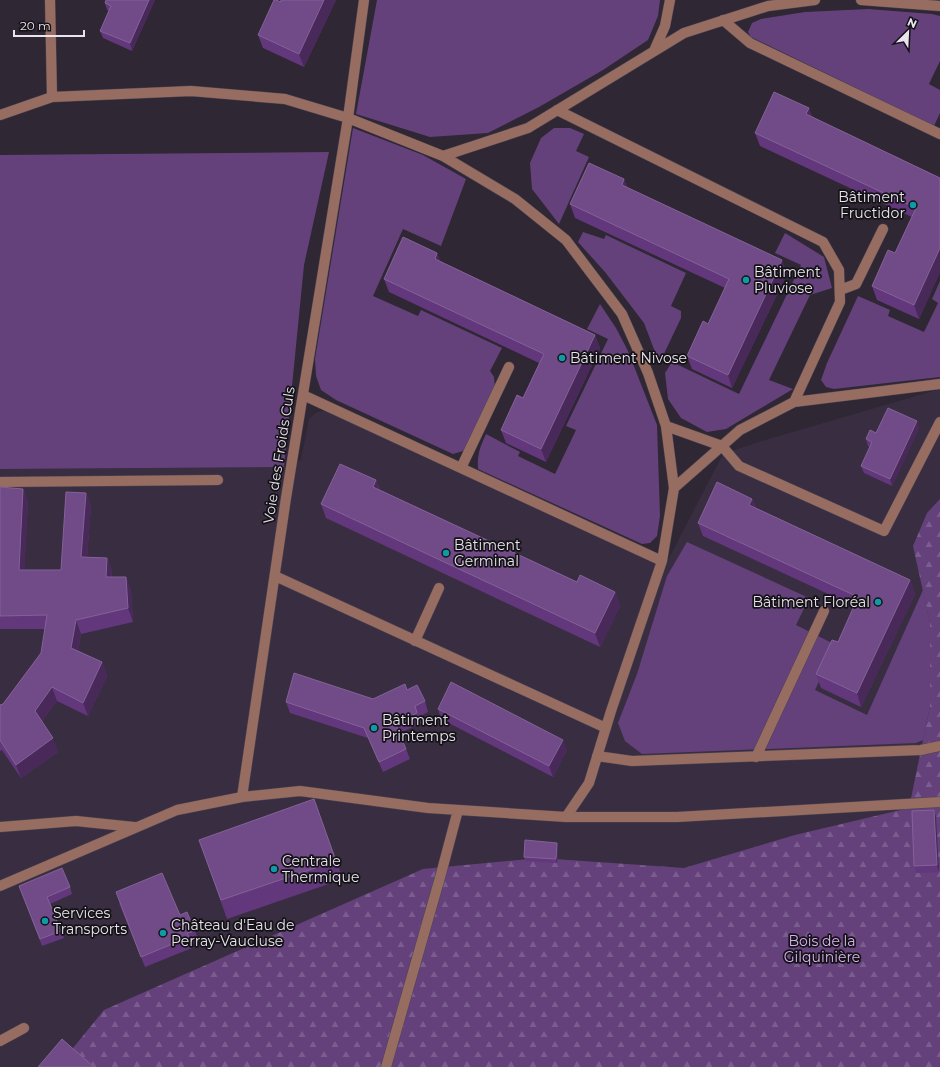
<svg xmlns="http://www.w3.org/2000/svg" width="940" height="1067" font-family="Montserrat,sans-serif">
<defs>
<pattern id="forest-firs" width="22" height="20" patternUnits="userSpaceOnUse"><rect width="22" height="20" fill="#64417b"/><path d="M5 1l3.5 6h-7zM16 11l3.5 6h-7z" fill="#7a5c8e"/></pattern>
</defs>
<rect width="100%" height="100%" fill="#2f2734"/>
<path fill="#392e41" d="M 940,389 L 940,1067 L 0,1067 L 0,469 L 284,467 L 301,460 L 309,419 L 317,412 L 329,410 L 665,566 L 723,454 L 762,441 Z"/>
<path fill="#64417b" d="M 377,0 L 660,0 L 658,16 L 648,40 L 603,70 L 539,107 L 488,133 L 430,137 L 356,114 Z
M 868,9 L 932,14 L 940,16 L 940,61 L 929,84 L 940,90 L 940,113 L 934,126 L 751,37 L 748,32 L 752,23 L 761,19 L 805,12 Z
M 353,128 L 423,155 L 466,179 L 441,246 L 403,229 L 373,296 L 418,316 L 421,310 L 502,348 L 490,371 L 494,377 L 495,388 L 469,444 L 463,451 L 453,454 L 336,400 L 321,390 L 316,376 L 315,359 Z
M 554,128 L 570,128 L 584,134 L 576,151 L 589,157 L 559,224 L 532,189 L 530,163 L 541,138 Z
M 329,152 L 304,265 L 284,467 L 0,469 L 0,155 Z
M 583,232 L 604,239 L 606,235 L 686,273 L 671,306 L 681,311 L 681,318 L 662,358 L 655,358 L 655,352 L 644,323 L 605,272 L 578,242 Z
M 785,233 L 824,257 L 832,288 L 810,295 L 769,380 L 793,389 L 726,429 L 707,432 L 681,418 L 668,399 L 665,373 L 672,362 L 739,394 L 801,265 L 775,253 Z
M 940,281 L 940,377 L 834,389 L 826,387 L 821,380 L 827,363 L 858,296 L 890,310 L 888,316 L 924,332 L 938,303 L 932,299 Z
M 600,304 L 616,328 L 628,351 L 657,425 L 660,516 L 657,536 L 650,543 L 642,544 L 478,469 C 477,455 480,447 486,434 L 520,452 L 518,456 L 555,474 L 576,430 L 566,426 L 608,339 L 587,329 Z
M 687,542 L 809,598 L 796,625 L 836,645 L 815,690 L 867,715 L 923,590 L 930,623 L 930,706 L 923,740 L 916,743 L 642,754 L 625,741 L 618,723 L 637,674 L 667,576 Z"/>
<path fill="url(#forest-firs)" d="M 940,499 L 940,1067 L 88,1067 L 69,1053 L 104,1010 L 423,869 L 540,858 L 684,868 L 795,835 L 909,808 L 930,706 L 930,623 L 913,546 L 927,513 Z"/>
<g fill="none" stroke-linecap="round" stroke-linejoin="round">
<g stroke="#4d4552" stroke-width="11">
<path id="minor" d="M 50,0 L 52,97
M 861,0 L 940,6
M 723,20 L 750,43 L 940,134
M 654,51 L 665,26 L 670,0
M 557,110 L 823,242 L 839,270 L 840,302 L 794,402
M 0,115 L 52,97 L 191,91 L 285,99 L 348,118 L 443,156 L 515,199 L 566,240 L 622,314 L 648,373 L 666,426 L 674,488 L 662,561 L 611,711 L 589,783 L 566,817
M 443,156 L 528,128 L 684,33 L 768,6 L 815,0
M 840,290 L 856,284 L 883,229
M 303,395 L 662,561
M 666,426 L 722,446 L 739,466 L 884,531 L 940,422
M 461,468 L 509,367
M 0,482 L 218,480
M 674,488 L 740,430 L 794,402 L 940,384
M 275,576 L 606,728
M 415,641 L 439,588
M 597,756 L 632,761 L 921,750 L 940,746
M 756,757 L 824,611
M 242,797 L 286,498 L 348,118 L 364,0
M 0,827 L 76,821 L 134,827
M 0,886 L 177,810 L 242,797 L 300,791 L 428,808 L 566,817 L 677,817 L 940,802
M 0,1041 L 24,1028
M 386,1067 L 441,874 L 458,810"/>
</g>
<use href="#minor" stroke="#976d62" stroke-width="10"/>
</g>
<path fill="#62377c" d="M 155,0 L 132,51 L 103,38 L 100,31 L 109,11 L 107,10 L 105,3 Z
M 281,0 L 336,0 L 304,67 L 263,48 L 258,35 Z
M 809,108 L 812,117 L 940,178 L 940,272 L 919,319 L 877,300 L 872,286 L 895,253 L 912,217 L 760,146 L 755,133 Z
M 624,179 L 627,187 L 787,274 L 732,388 L 692,369 L 687,356 L 708,324 L 725,288 L 575,218 L 570,204 Z
M 437,253 L 440,261 L 595,335 L 600,348 L 546,462 L 506,443 L 501,430 L 523,398 L 539,363 L 389,292 L 384,279 Z
M 919,428 L 892,486 L 864,473 L 861,466 L 870,447 L 868,446 L 866,439 L 876,433 Z
M 376,480 L 380,490 L 577,582 L 615,592 L 620,606 L 600,647 L 326,518 L 321,504 Z
M 0,487 L 23,489 L 28,502 L 24,570 L 61,570 L 86,493 L 91,506 L 87,557 L 107,558 L 112,571 L 112,577 L 126,577 L 131,591 L 133,622 L 81,634 L 78,651 L 102,662 L 107,676 L 88,716 L 57,701 L 42,721 L 58,752 L 21,778 L 2,750 L 0,751 L 0,705 L 3,704 L 41,653 L 45,629 L 0,629 Z
M 752,499 L 756,508 L 910,580 L 915,594 L 861,707 L 821,688 L 816,674 L 838,642 L 854,606 L 703,536 L 698,523 Z
M 407,690 L 425,701 L 428,712 L 419,717 L 421,723 L 400,733 L 410,759 L 383,772 L 368,738 L 290,713 L 286,702 L 373,699 Z
M 438,709 L 567,750 L 553,777 L 441,719 Z
M 314,799 L 343,879 L 227,919 L 199,840 Z
M 934,810 L 936,817 L 939,872 L 917,873 L 914,866 Z
M 557,843 L 558,846 L 557,863 L 525,861 L 524,857 Z
M 19,886 L 70,887 L 72,894 L 50,904 L 64,938 L 42,946 Z
M 119,903 L 180,915 L 195,931 L 199,942 L 191,944 L 192,948 L 145,967 Z"/>
<path fill="#48295a" d="M 149,0 L 155,0 L 132,51 L 130,43 Z
M 324,0 L 336,0 L 304,67 L 299,54 Z
M 809,108 L 814,121 L 806,114 Z
M 624,179 L 629,193 L 622,185 Z
M 940,248 L 940,272 L 919,319 L 914,305 Z
M 437,253 L 442,267 L 435,259 Z
M 782,260 L 787,274 L 732,388 L 728,375 Z
M 595,335 L 600,348 L 546,462 L 541,449 Z
M 917,421 L 919,428 L 892,486 L 890,479 Z
M 376,480 L 381,494 L 373,487 Z
M 23,489 L 28,502 L 24,583 L 19,570 Z
M 86,493 L 91,506 L 86,570 L 81,557 Z
M 752,499 L 757,512 L 749,505 Z
M 107,558 L 112,571 L 111,591 L 106,577 Z
M 126,577 L 131,591 L 133,622 L 128,608 Z
M 910,580 L 915,594 L 861,707 L 857,693 Z
M 615,592 L 620,606 L 600,647 L 595,633 Z
M 76,620 L 81,634 L 76,661 L 71,648 Z
M 102,662 L 107,676 L 88,716 L 83,703 Z
M 52,687 L 57,701 L 40,724 L 35,711 Z
M 53,738 L 58,752 L 21,778 L 16,765 Z
M 563,740 L 567,750 L 553,777 L 549,766 Z
M 934,810 L 936,817 L 939,872 L 937,865 Z
M 557,843 L 558,846 L 557,863 L 556,859 Z"/>
<path fill="#714a88" stroke="#846298" d="M 106,0 L 149,0 L 130,43 L 100,31 L 111,6 L 105,3 Z
M 274,0 L 276,0 L 281,2 L 281,0 L 324,0 L 299,54 L 258,35 Z
M 774,92 L 809,108 L 806,114 L 940,178 L 940,248 L 914,305 L 872,286 L 888,250 L 895,253 L 916,208 L 755,133 Z
M 589,163 L 624,179 L 622,185 L 782,260 L 728,375 L 687,356 L 703,321 L 708,324 L 729,279 L 570,204 Z
M 403,237 L 437,253 L 435,259 L 595,335 L 541,449 L 501,430 L 517,395 L 523,398 L 544,354 L 384,279 Z
M 888,408 L 917,421 L 890,479 L 861,466 L 872,442 L 866,439 L 870,430 L 876,433 Z
M 340,464 L 376,480 L 373,487 L 577,582 L 580,575 L 615,592 L 595,633 L 321,504 Z
M 717,482 L 752,499 L 749,505 L 910,580 L 857,693 L 816,674 L 832,640 L 838,642 L 858,597 L 698,523 Z
M 0,487 L 23,489 L 19,570 L 61,570 L 66,492 L 86,493 L 81,557 L 107,558 L 106,577 L 126,577 L 128,608 L 76,620 L 71,648 L 102,662 L 83,703 L 52,687 L 35,711 L 53,738 L 16,765 L 0,740 L 0,705 L 3,704 L 41,653 L 47,615 L 0,616 Z
M 294,673 L 373,699 L 405,684 L 407,690 L 417,685 L 425,701 L 415,706 L 417,713 L 395,723 L 406,749 L 379,762 L 364,728 L 286,702 Z
M 451,682 L 563,740 L 549,766 L 438,709 Z
M 314,799 L 336,861 L 221,900 L 199,840 Z
M 934,810 L 937,865 L 914,866 L 912,811 Z
M 525,840 L 557,843 L 556,859 L 524,857 Z
M 62,868 L 70,887 L 47,897 L 61,931 L 40,939 L 19,886 Z
M 162,873 L 180,915 L 187,912 L 195,931 L 187,933 L 189,937 L 141,957 L 116,892 Z
M 62,1039 L 94,1067 L 38,1067 Z"/>
<g fill="#0f9aa8" stroke="#151217" stroke-width="1.5">
<circle cx="913" cy="205" r="4"/>
<circle cx="746" cy="280" r="4"/>
<circle cx="562" cy="358" r="4"/>
<circle cx="446" cy="553" r="4"/>
<circle cx="878" cy="602" r="4"/>
<circle cx="374" cy="728" r="4"/>
<circle cx="274" cy="869" r="4"/>
<circle cx="45" cy="921" r="4"/>
<circle cx="163" cy="933" r="4"/>
</g>
<g text-anchor="middle" dominant-baseline="central" stroke-width="3.5" stroke-linejoin="round" paint-order="stroke">
<g font-size="14" fill="#e9e4ed" stroke="#151217" text-anchor="start">
<text x="905" y="197" text-anchor="end">Bâtiment<tspan x="905" dy="16">Fructidor</tspan></text>
<text x="754" y="272">Bâtiment<tspan x="754" dy="16">Pluviose</tspan></text>
<text x="570" y="358">Bâtiment Nivose</text>
<text x="454" y="545">Bâtiment<tspan x="454" dy="16">Germinal</tspan></text>
<text x="870" y="602" text-anchor="end">Bâtiment Floréal</text>
<text x="382" y="720">Bâtiment<tspan x="382" dy="16">Printemps</tspan></text>
<text x="282" y="861">Centrale<tspan x="282" dy="16">Thermique</tspan></text>
<text x="53" y="913">Services<tspan x="53" dy="16">Transports</tspan></text>
<text x="171" y="925">Château d'Eau de<tspan x="171" dy="16">Perray-Vaucluse</tspan></text>
</g>
<g font-size="14" fill="#e9e4ed" stroke="#151217">
<text transform="translate(279 455) rotate(-81)">Voie des Froids Culs</text>
</g>
<g font-size="14" fill="#d7b3f1" stroke="#151217">
<text x="822" y="941">Bois de la<tspan x="822" dy="16">Gilquinière</tspan></text>
</g>
</g>
<g transform="translate(908 32) rotate(24)" stroke="#151217" stroke-width="3" paint-order="stroke">
<path d="M0-3L7 15L0 10L-7 15Z" fill="#e9e4ed"/>
<text y="-6" font-size="11" font-weight="bold" text-anchor="middle" fill="#e9e4ed">N</text>
</g>
<path d="M14 30v6h70v-6" fill="none" stroke="#e9e4ed" stroke-width="2"/>
<text x="20" y="30" font-size="12" fill="#e9e4ed" stroke="#151217" stroke-width="3" paint-order="stroke">20 m</text>
</svg>
